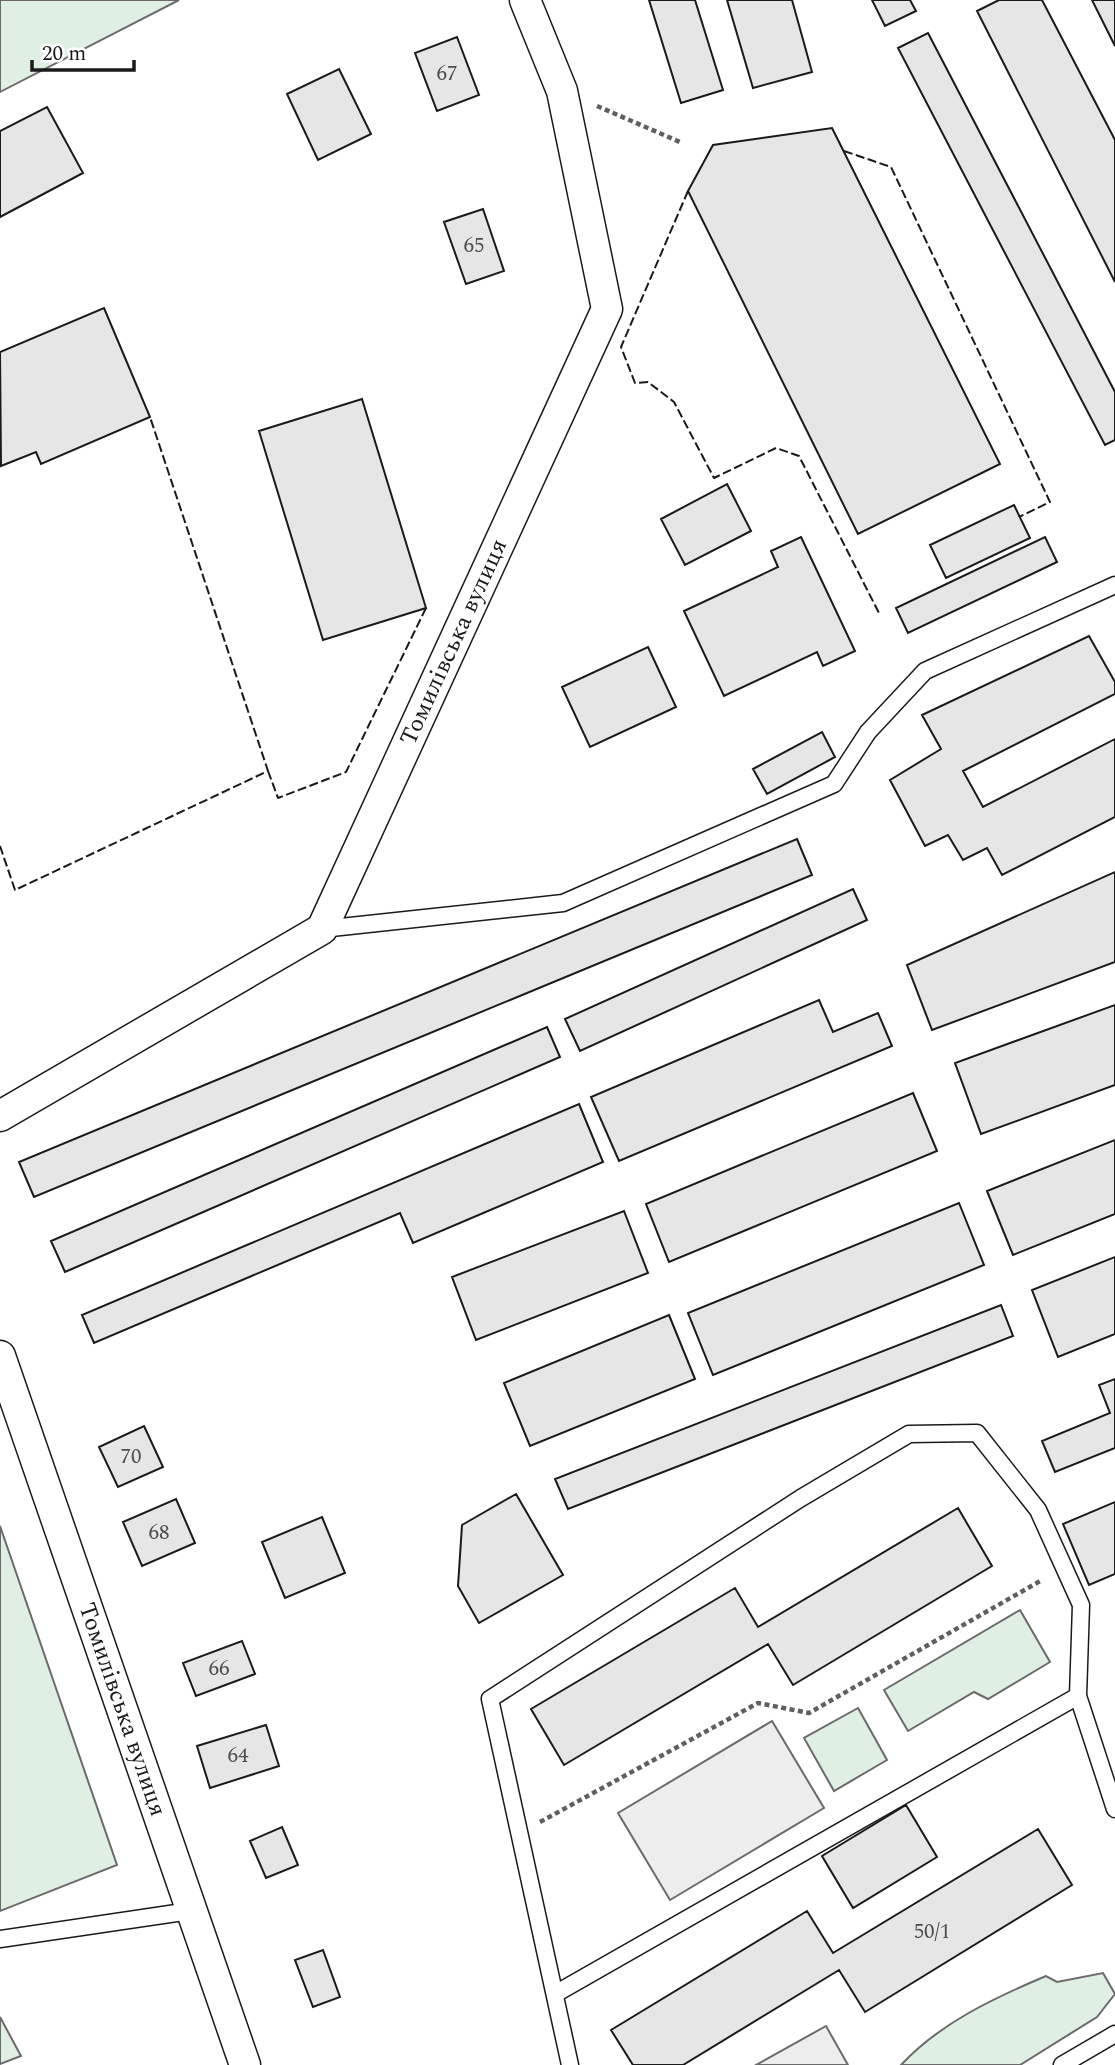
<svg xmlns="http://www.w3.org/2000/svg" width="1115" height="2065" font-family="Spectral,serif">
<rect width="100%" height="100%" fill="#fff"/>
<path fill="#e0efe3" stroke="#6a6a6a" stroke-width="2" d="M 0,0 L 179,0 L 0,92 Z
M 0,1526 L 117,1865 L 0,1911 Z
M 1020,1610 L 1050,1662 L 988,1699 L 974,1692 L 908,1731 L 884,1690 Z
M 858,1708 L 887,1760 L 834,1791 L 804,1738 Z
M 1103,1973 L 1115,1994 L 1097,2017 L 1020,2065 L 901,2065 C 940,2023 994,1998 1046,1976 L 1057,1982 Z
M 0,2017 L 21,2056 L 0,2064 Z"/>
<path fill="#ededed" stroke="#6a6a6a" stroke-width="2" d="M 772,1721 L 824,1808 L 670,1900 L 618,1813 Z
M 826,2026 L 848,2065 L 756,2065 Z"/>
<path fill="#e6e6e6" stroke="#1a1a1a" stroke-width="2" d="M 649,0 L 695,0 L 723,90 L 681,103 Z
M 727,0 L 792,0 L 812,72 L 753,88 Z
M 872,0 L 910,0 L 916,11 L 885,26 Z
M 999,0 L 1042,0 L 1115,140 L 1115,282 L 977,11 Z
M 1092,0 L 1115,0 L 1115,46 Z
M 928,33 L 1115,392 L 1115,440 L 1105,445 L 898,48 Z
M 457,37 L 479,95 L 437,111 L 415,53 Z
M 339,69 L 371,134 L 318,160 L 287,94 Z
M 47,107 L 83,173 L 0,217 L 0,131 Z
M 832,128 L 1000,464 L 858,534 L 688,191 L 713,145 Z
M 483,209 L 504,271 L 466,284 L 444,222 Z
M 104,308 L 150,417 L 41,464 L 36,452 L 1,466 L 0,352 Z
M 362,399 L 426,608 L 323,640 L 259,431 Z
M 727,484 L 751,531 L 685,565 L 661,519 Z
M 1014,505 L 1030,538 L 946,578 L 930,545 Z
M 801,537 L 855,651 L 823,666 L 817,652 L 724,696 L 684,611 L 778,567 L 771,551 Z
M 1045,537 L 1057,562 L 908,633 L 896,608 Z
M 1089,636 L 1115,682 L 1115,694 L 963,771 L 983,807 L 1115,739 L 1115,817 L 1002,875 L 987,848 L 963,860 L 948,835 L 925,846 L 890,780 L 941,749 L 922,715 Z
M 648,647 L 676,707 L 590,747 L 562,687 Z
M 822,732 L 835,757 L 767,794 L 753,769 Z
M 797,839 L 812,875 L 34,1197 L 19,1162 Z
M 1115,872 L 1115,962 L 932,1030 L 907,965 Z
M 853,889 L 867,920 L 580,1051 L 565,1019 Z
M 819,1000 L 833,1032 L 878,1013 L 892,1046 L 619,1161 L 591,1097 Z
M 1115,1005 L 1115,1085 L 981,1134 L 955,1063 Z
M 547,1027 L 560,1057 L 65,1272 L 51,1241 Z
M 913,1093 L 937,1151 L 669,1262 L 646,1204 Z
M 579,1104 L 603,1162 L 413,1243 L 400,1213 L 94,1343 L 82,1315 Z
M 1115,1140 L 1115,1214 L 1013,1255 L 987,1191 Z
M 959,1203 L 984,1265 L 713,1375 L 688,1313 Z
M 624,1211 L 648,1273 L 476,1340 L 452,1277 Z
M 1115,1257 L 1115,1334 L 1058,1357 L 1032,1290 Z
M 1001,1305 L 1013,1336 L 568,1509 L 555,1479 Z
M 669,1315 L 695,1379 L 530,1446 L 504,1383 Z
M 1115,1379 L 1115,1448 L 1055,1472 L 1042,1441 L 1110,1413 L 1099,1385 Z
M 144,1426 L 163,1467 L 118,1487 L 99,1447 Z
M 516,1494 L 563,1575 L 479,1623 L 458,1586 L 462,1525 Z
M 176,1499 L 195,1543 L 142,1566 L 123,1522 Z
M 1115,1502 L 1115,1574 L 1089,1585 L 1063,1524 Z
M 958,1508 L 992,1566 L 793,1685 L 768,1644 L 564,1765 L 531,1709 L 735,1588 L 758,1627 Z
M 322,1517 L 345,1573 L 285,1598 L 262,1542 Z
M 242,1641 L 255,1674 L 196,1696 L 183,1663 Z
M 266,1725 L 279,1766 L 210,1788 L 197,1746 Z
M 906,1805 L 937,1857 L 853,1908 L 822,1856 Z
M 282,1827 L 298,1865 L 266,1878 L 250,1841 Z
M 1038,1829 L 1072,1885 L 865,2012 L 839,1970 L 683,2065 L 633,2065 L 611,2030 L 807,1911 L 833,1953 Z
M 323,1950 L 340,1997 L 313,2007 L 295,1960 Z"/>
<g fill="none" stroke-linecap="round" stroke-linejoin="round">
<g stroke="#1a1a1a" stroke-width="19">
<path id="service" d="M 322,929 L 563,903 L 834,784 L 868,732 L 925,671 L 1115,585
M 0,1939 L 190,1911
M 555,1994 L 1078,1696
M 570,2065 L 490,1699 L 801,1498 L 909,1434 L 977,1433 L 1038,1510 L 1081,1605 L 1078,1696 L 1115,1809
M 1062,2065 L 1115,2034"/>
</g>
<g stroke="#1a1a1a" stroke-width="33">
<g id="minor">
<path id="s1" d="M 0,1116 L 322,929 L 607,309 L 562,91 L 525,0"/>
<path id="s2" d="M 0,1356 L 245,2065"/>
</g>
</g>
<path stroke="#5f5f5f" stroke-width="4.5" stroke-dasharray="5 3.5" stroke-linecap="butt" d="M 597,106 L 680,142
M 540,1822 L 758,1703 L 809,1713 L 1042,1580"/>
<use href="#service" stroke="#fff" stroke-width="16"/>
<use href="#minor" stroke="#fff" stroke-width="30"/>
<path stroke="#1a1a1a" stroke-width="2" stroke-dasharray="9 3.5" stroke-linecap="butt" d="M 844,151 L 891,167 L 1050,502 L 1019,517
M 688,191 L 621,347 L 635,383 L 648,382 L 674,402 L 714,478 L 776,448 L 799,456 L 880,615
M 268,771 L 278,798 L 346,772 L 426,608
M 0,846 L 15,890 L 268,771 L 150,417"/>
</g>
<g text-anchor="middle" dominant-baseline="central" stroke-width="5" stroke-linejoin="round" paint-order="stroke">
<g font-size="21" fill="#4d4d4d">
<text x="447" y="74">67</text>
<text x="474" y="246">65</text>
<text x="131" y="1457">70</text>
<text x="159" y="1533">68</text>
<text x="219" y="1669">66</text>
<text x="238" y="1756">64</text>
<text x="932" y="1932">50/1</text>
</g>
<g font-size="24" fill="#1a1a1a" stroke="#fff">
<text stroke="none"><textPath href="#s1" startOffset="688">Томилівська вулиця</textPath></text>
<text stroke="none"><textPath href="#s2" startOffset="374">Томилівська вулиця</textPath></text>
</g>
</g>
<path d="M32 60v10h102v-10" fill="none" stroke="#1a1a1a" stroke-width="3.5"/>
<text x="42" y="60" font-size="21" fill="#1a1a1a" stroke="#ffffff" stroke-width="5" paint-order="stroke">20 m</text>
</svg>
